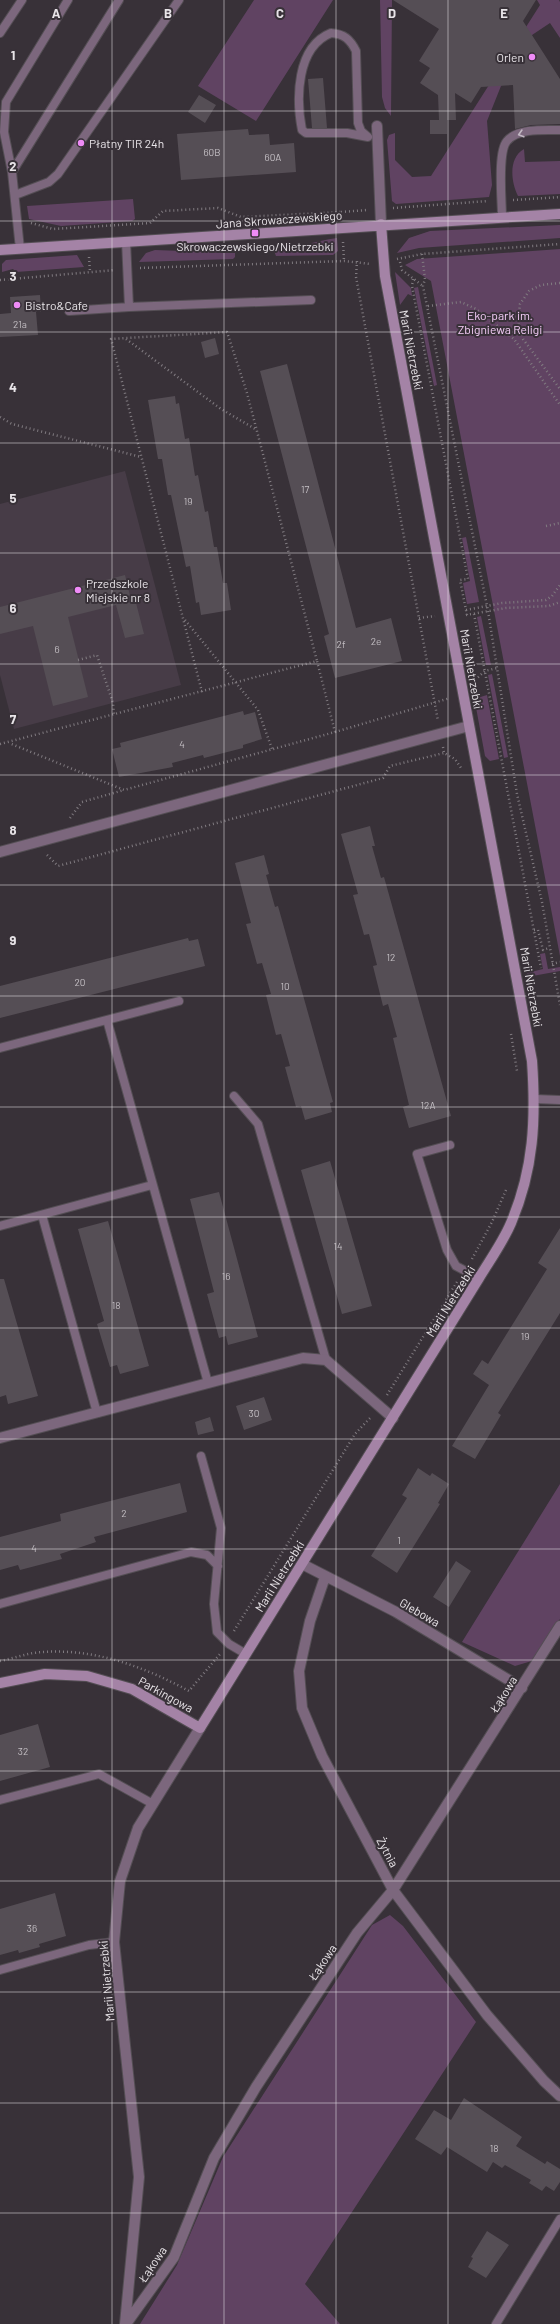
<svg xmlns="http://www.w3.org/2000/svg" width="560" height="2324" font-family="Barlow,sans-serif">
<rect width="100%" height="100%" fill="#383138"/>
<path fill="#473c47" d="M 125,471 L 181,685 L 14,729 L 0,675 L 0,504 Z"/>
<path fill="#604362" d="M 254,0 L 333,0 L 256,121 L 198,86 Z
M 380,0 L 392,0 L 391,116 L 385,108 L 382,97 Z
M 537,0 L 559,0 L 560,2 L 560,38 L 550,23 L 532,35 L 501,86 L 487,121 L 492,185 L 489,197 L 396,204 L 392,201 L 387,140 L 389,135 L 395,133 L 395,160 L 412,177 L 431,176 L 540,5 Z
M 524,149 L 525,162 L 560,161 L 560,194 L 518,196 C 511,182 508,158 524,149 Z
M 133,199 L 135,219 L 132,221 L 61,226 L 29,219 L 27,206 Z
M 560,225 L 560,238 L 419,248 L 397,253 L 409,238 L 430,231 Z
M 337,238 L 338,251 L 333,255 L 276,256 L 274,251 C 295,248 315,241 337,238 Z
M 560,249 L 560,956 L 431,281 L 405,265 L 417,259 Z
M 155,250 L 235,253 L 235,257 L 233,259 L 139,262 L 146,253 Z
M 77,255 L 84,267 L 16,272 L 13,269 L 2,272 L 2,264 L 6,260 Z
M 395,272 L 411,288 L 412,296 L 408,294 L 400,305 Z
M 418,287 L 437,385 L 434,386 L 414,288 Z
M 466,537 L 479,602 L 467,604 L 463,583 L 470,581 L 462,538 Z
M 481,616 L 491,665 L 486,665 L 477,617 Z
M 492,674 L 508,757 L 504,758 L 488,675 Z
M 487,695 L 499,759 L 490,761 L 485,756 L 475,702 L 477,698 Z
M 545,953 L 548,969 L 560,967 L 560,971 L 527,977 L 527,973 L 543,969 L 540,954 Z
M 560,1484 L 560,1619 L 535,1660 L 515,1666 L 462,1642 Z
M 390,1915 L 403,1926 L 476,2022 L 305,2284 L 340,2324 L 140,2324 L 177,2265 L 223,2157 L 372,1925 Z"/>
<path fill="#554e55" d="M 393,0 L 536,0 L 523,21 L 560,79 L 560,124 L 531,125 L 515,129 L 513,85 L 481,87 L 471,103 L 455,93 L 456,120 L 447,120 L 447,134 L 430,134 L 430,120 L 439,120 L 438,95 L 420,83 L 430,68 L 419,61 L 439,29 Z
M 323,78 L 327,128 L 312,128 L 308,79 Z
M 199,95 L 216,105 L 205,123 L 188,112 Z
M 248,129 L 249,135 L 269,134 L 270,145 L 294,143 L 296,172 L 181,180 L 177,134 Z
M 40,295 L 41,312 L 36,312 L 38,335 L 0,337 L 0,314 L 11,313 L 10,297 Z
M 215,338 L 219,354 L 205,358 L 201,342 Z
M 287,364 L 356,628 L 391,618 L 402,661 L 335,678 L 324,636 L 329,634 L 260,371 Z
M 175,396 L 176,404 L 179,403 L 185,439 L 189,438 L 195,476 L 198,475 L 205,512 L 208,511 L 214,547 L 217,547 L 223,583 L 227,583 L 231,610 L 201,615 L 199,602 L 196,603 L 190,566 L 186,567 L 171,495 L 168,495 L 162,459 L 158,459 L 148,400 Z
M 125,575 L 131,600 L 135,599 L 144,634 L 125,638 L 116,605 L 68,617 L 88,697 L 53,706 L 33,626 L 0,634 L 0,607 Z
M 243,711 L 244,715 L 255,712 L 262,739 L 243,745 L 243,748 L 204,758 L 203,755 L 172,763 L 173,767 L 119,777 L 112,749 L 121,747 L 120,743 Z
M 370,826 L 375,846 L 372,846 L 381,878 L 384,877 L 451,1116 L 409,1128 L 403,1107 L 409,1105 L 393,1038 L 397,1037 L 388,1004 L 383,1006 L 373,966 L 377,965 L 369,934 L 364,935 L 353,895 L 358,894 L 341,834 Z
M 264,855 L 269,874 L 266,875 L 275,907 L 278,906 L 333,1102 L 330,1103 L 332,1112 L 305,1120 L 301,1106 L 296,1107 L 285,1067 L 290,1066 L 281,1034 L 276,1035 L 266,995 L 271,994 L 262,963 L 257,964 L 246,924 L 251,923 L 235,863 Z
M 188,938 L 189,941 L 198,939 L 205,966 L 0,1018 L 0,986 Z
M 330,1161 L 372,1306 L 342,1314 L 301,1170 Z
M 219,1192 L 258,1337 L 228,1345 L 226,1336 L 219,1338 L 207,1294 L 214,1292 L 190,1199 Z
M 108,1221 L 149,1366 L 120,1374 L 117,1365 L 110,1367 L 97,1324 L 104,1321 L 78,1229 Z
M 560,1228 L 560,1313 L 498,1413 L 501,1415 L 475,1459 L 452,1446 L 489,1385 L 473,1374 L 482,1360 L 488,1364 L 547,1269 L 538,1263 Z
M 0,1279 L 4,1279 L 38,1396 L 8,1404 L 6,1395 L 0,1397 Z
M 264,1397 L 272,1420 L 244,1430 L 236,1406 Z
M 210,1417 L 214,1431 L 198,1435 L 195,1422 Z
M 418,1468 L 430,1476 L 432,1473 L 449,1484 L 438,1503 L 440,1504 L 397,1573 L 371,1556 L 407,1498 L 402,1495 Z
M 180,1483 L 187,1512 L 94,1537 L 96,1542 L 60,1554 L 62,1559 L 20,1570 L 18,1565 L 0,1570 L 0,1537 L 61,1521 L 60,1514 Z
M 456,1561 L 471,1571 L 449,1607 L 433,1597 Z
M 38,1724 L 50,1767 L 0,1781 L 0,1735 Z
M 55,1893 L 66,1936 L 39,1944 L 40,1947 L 19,1953 L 18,1950 L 0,1955 L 0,1909 Z
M 464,2098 L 522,2137 L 516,2146 L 545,2164 L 547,2161 L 560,2169 L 560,2182 L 554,2191 L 546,2186 L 542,2191 L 529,2183 L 531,2180 L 505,2165 L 502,2168 L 493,2162 L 487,2172 L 447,2147 L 441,2155 L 415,2139 L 434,2110 L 451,2120 Z
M 487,2231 L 509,2245 L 486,2278 L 468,2267 L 473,2258 L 471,2257 Z"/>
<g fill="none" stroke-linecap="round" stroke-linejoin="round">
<g stroke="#544e54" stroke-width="10">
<path id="lane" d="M 0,33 L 22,0
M 331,33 C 344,34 350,39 356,51 L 358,123 L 361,131 L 368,137 L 347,133 L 306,133 L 302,130 C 296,99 296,47 331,33 Z
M 12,172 L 119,0
M 15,195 L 49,182 L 58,174 L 179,0
M 502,217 C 502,201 497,152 507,141 C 518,128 544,130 560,130
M 20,249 L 12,172 L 4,132 L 6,102 L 68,0
M 129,307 L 311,300
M 69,311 L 129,307 L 126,241
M 107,1020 L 208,1383
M 0,1048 L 179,1001
M 234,1096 L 258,1124 L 326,1360
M 535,1099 L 560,1100
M 450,1145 L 417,1154 L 447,1250 L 456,1266 L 479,1278
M 42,1215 L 97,1413
M 0,1226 L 152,1185
M 201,1456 L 221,1528 L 214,1604 L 217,1632 L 229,1644 L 246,1654
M 0,1604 L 191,1552 L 207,1555 L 218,1566
M 0,1800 L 99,1774 L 153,1804
M 0,1970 L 89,1945 L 114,1942
M 496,2324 L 560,2219"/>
</g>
<g stroke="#544e54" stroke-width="12">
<path id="street" d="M 377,126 L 381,224
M 0,852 L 469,726
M 0,1438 L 303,1358 L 326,1360 L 393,1418
M 302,1564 L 396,1612 L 522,1688
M 325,1577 L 310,1621 L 299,1671 L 302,1708 L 322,1756 L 393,1890 L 487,2015 L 544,2081 L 560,2096
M 125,2324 L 139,2177 L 114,1942 L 120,1881 L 138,1828 L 200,1728
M 126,2324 L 174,2257 L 214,2158 L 256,2087 L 357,1933 L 393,1890 L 560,1626"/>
</g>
<g stroke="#544e54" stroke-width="12">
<path id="secondary" d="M 0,250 L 560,214
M 0,1683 L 45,1674 L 87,1676 L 132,1689 L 200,1728 L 479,1278 C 490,1260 503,1242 511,1223 C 534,1169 536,1119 532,1061 L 385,276 L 381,224"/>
</g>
<path stroke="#807b80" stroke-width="2.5" stroke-dasharray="1 3" stroke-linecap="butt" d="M 513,200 L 560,197
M 393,208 L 488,201
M 341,212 L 367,210
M 31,223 L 53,229 L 150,223 L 163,211 L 218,208 L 241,217 L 341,212 L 341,215
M 343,242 L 344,261
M 422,254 L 425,279 L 423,286 L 488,611 L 517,794 L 542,902 L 560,1005
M 89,257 L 90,272
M 397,259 L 422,254 L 560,244
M 357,261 L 356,277 L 438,721
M 400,262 L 402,270 L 423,286
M 140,268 L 344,261 L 371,264
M 413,279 L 412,286 L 468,579 L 460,580 L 467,615
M 0,280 L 115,270
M 560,283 L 541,285 L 529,291 L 520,304 L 518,322 L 523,339 L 560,389
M 428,306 L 461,302 L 476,309 L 514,339 L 560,405
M 126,339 L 221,409 L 257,430
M 0,417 L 12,424 L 141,457
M 546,526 L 560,523
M 466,610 L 502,603 L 546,600 L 552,596 L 560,585
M 474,614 L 541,968
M 466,615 L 506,608 L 549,606 L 560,602
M 419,618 L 435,616
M 185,620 L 258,710 L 272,749
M 78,660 L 97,655 L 113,703 L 114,715
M 475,680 L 485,671 L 497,668
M 202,692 L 111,339 L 227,332 L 247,393 L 317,661
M 335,732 L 450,698
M 0,744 L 317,661 L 335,732 L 124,790 L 9,743
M 443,747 L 444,753 L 455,759 L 461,768
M 70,818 L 82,802 L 124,790
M 47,855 L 58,866 L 383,778 L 390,766 L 444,753
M 534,930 L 538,930 L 543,950 L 549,948
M 552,964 L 560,962
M 511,1034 L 517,1071
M 472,1259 L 492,1222 L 506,1190
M 387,1395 L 457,1282
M 234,1631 L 355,1434 L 371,1417
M 0,1661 C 11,1659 22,1655 33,1653 C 88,1646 141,1665 189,1691 L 220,1654"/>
<use href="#lane" stroke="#7c677d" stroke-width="8"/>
<use href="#street" stroke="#7c677d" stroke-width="10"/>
<use href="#secondary" stroke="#a483a6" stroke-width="10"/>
</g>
<defs><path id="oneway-chevron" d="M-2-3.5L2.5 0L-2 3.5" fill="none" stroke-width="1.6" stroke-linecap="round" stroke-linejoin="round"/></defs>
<use stroke="#c2b8c3" href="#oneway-chevron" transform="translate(521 134) rotate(164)"/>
<path fill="none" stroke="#e8e4e8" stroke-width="1" stroke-opacity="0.55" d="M 112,0 L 112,2324M 224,0 L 224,2324M 336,0 L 336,2324M 448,0 L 448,2324M 0,111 L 560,111M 0,221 L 560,221M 0,332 L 560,332M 0,443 L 560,443M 0,553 L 560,553M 0,664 L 560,664M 0,775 L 560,775M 0,885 L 560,885M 0,996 L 560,996M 0,1107 L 560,1107M 0,1217 L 560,1217M 0,1328 L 560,1328M 0,1439 L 560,1439M 0,1549 L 560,1549M 0,1660 L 560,1660M 0,1771 L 560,1771M 0,1881 L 560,1881M 0,1992 L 560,1992M 0,2103 L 560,2103M 0,2213 L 560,2213"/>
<g fill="#ef8bf7" stroke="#383138" stroke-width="1.5">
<circle cx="532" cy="57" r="4"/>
<circle cx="81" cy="143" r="4"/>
<rect x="251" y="229" width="8" height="8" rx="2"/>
<circle cx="17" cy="305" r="4"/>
<circle cx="78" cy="590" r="4"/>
</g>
<g text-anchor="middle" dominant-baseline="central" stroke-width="4" stroke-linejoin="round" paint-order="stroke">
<g font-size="10" fill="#c3bec3">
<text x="212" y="152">60B</text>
<text x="273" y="157">60A</text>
<text x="20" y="324">21a</text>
<text x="305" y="489">17</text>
<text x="188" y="501">19</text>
<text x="376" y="641">2e</text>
<text x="341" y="644">2f</text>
<text x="57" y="649">6</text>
<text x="182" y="744">4</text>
<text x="391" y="957">12</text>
<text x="80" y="982">20</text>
<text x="285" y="986">10</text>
<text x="428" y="1105">12A</text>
<text x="338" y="1246">14</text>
<text x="226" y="1276">16</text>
<text x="116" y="1305">18</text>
<text x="525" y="1336">19</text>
<text x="254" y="1413">30</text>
<text x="124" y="1513">2</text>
<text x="399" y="1540">1</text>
<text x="34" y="1548">4</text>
<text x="23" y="1751">32</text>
<text x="32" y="1928">36</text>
<text x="494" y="2148">18</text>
</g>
<g font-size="12" fill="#e8e4e8" stroke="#383138" text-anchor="start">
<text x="524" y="57" text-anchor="end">Orlen</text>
<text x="89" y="143">Płatny TIR 24h</text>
<text x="255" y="246" text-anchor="middle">Skrowaczewskiego/Nietrzebki</text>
<text x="25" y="305">Bistro&amp;Cafe</text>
<text x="86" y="583">Przedszkole<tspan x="86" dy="14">Miejskie nr 8</tspan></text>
</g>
<g font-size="12" fill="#e8e4e8" stroke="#383138">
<text transform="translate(279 219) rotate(-4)">Jana Skrowaczewskiego</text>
<text transform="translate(412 350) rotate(79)">Marii Nietrzebki</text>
<text transform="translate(472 669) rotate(80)">Marii Nietrzebki</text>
<text transform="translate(532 987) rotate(80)">Marii Nietrzebki</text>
<text transform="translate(450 1301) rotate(-58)">Marii Nietrzebki</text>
<text transform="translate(279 1576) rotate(-58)">Marii Nietrzebki</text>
<text transform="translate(420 1612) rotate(30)">Glebowa</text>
<text transform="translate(166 1694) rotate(29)">Parkingowa</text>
<text transform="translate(503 1694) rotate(-58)">Łąkowa</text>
<text transform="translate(388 1852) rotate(62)">Żytnia</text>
<text transform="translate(322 1962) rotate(-56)">Łąkowa</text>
<text transform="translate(106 1981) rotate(-95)">Marii Nietrzebki</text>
<text transform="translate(152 2264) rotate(-56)">Łąkowa</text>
</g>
<g font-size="12" fill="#f5cdf8" stroke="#383138">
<text x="500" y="315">Eko-park im.<tspan x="500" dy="14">Zbigniewa Religi</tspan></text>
</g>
</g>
<g font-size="13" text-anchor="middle" font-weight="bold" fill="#e8e4e8" stroke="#383138" stroke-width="4" stroke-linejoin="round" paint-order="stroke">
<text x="56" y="18">A</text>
<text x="168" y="18">B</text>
<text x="280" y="18">C</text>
<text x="392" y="18">D</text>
<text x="504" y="18">E</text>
<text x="13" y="60">1</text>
<text x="13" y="171">2</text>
<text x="13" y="281">3</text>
<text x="13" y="392">4</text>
<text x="13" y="503">5</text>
<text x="13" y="613">6</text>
<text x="13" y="724">7</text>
<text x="13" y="835">8</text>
<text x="13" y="945">9</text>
</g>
</svg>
